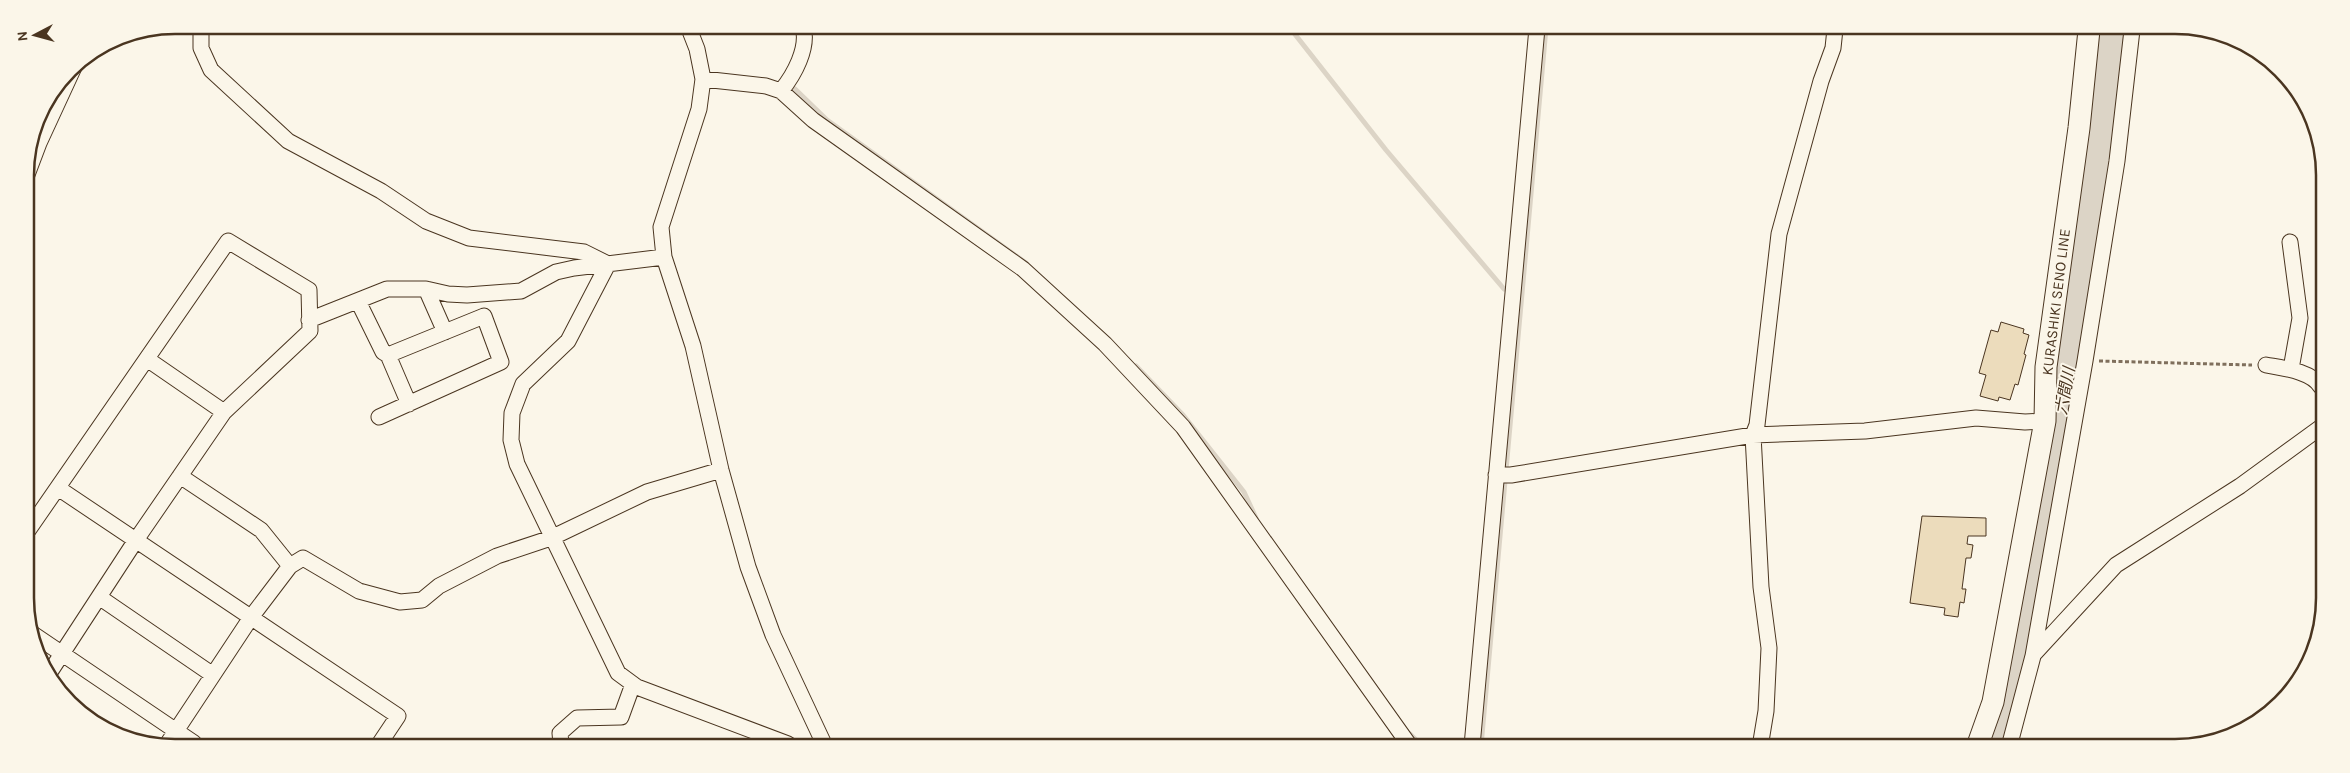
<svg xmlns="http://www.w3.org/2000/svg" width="2350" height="773" font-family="Karla,'Noto Sans JP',sans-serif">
<rect width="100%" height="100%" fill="#fbf6e9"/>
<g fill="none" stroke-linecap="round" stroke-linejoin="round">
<path stroke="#dcd4c6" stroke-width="5" d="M 1290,28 L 1386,150 L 1504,289
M 795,89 L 827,120 L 1026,263
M 1136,366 L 1183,415 L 1244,492 L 1256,518
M 1410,734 L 1422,746
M 1481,746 L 1546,28"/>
<path stroke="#dcd4c6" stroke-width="30" d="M 1992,747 L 2018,658 L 2073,341 L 2106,89 L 2112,30"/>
</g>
<path fill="#ecdcbc" stroke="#4a3520" d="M 2001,322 L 2024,329 L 2023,333 L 2029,335 L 2024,354 L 2026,355 L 2018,385 L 2015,384 L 2010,400 L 1999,397 L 1998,401 L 1980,396 L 1986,375 L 1979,373 L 1991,330 L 1998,332 Z
M 1922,516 L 1986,518 L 1986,536 L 1968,536 L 1967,544 L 1973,545 L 1971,558 L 1966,558 L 1962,589 L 1966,589 L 1964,603 L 1960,602 L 1958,617 L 1944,615 L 1945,608 L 1910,603 Z"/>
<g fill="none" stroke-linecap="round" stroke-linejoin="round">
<g stroke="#4a3520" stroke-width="17">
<path id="minor" d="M 201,25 L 201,48 L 211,70 L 288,141 L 381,191 L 426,221 L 469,238 L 584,252 L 608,264
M 688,26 L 697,49 L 703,79 L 699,109 L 661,227 L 664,257 L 693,346 L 721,470 L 748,567 L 773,635 L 824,744
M 703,79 L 766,86 L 781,91 L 813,120 L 1023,269 L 1105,344 L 1183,427 L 1410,746
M 781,91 C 794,75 809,48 803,27
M 25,180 L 39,143 L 75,65
M 2290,242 L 2300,318 L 2291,369
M 608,264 L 568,341 L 523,384 L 512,413 L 511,440 L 517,464 L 618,673 L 637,687 L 788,744
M 426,289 L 445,332
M 358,301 L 383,352 L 388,355 L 409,404
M 309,320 L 387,289 L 426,289 L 448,294 L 467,295 L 521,291 L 556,272 L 574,268 L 664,257
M 147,359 L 224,412
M 2266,365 C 2282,368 2312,371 2321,387
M 379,417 L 501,362 L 484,316 L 388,355
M 1496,475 L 1511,475 L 1753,435 L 1865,431 L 1976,418 L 2025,422 L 2045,421
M 180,476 L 261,530 L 290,566
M 58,488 L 398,716 L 380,743
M 27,532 L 228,241 L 309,290 L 310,331 L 224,412 L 136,540 L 50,672
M 99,597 L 213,675
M 30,632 L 194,743
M 2034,654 L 2116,565 L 2240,486 L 2321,427
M 168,743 L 252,616 L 290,566 L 303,558 L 359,591 L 400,602 L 422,600 L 439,586 L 497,556 L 551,538 L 647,492 L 721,470
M 561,744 L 560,733 L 577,718 L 621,717 L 633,684
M 1472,746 L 1537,28
M 1760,747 L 1766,711 L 1769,648 L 1761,587 L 1753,435 L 1757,425 L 1779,234 L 1821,81 L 1833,48 L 1835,29
M 2009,747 L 2033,656 L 2085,361 L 2117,161 L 2132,30"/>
</g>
<g stroke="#4a3520" stroke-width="23">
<path id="secondary" d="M 1977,747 L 1993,702 L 2045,421 L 2046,367 L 2079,128 L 2089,30"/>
</g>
<path stroke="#7f6f5c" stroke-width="3" stroke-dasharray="4 2.5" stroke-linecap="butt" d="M 2099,361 L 2252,365"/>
<use href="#minor" stroke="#fbf6e9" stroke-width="15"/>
<use href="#secondary" stroke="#fbf6e9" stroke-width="21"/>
</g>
<g text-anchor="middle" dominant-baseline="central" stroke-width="4" stroke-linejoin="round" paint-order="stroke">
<g font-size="15" fill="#4a3520" stroke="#fbf6e9">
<text transform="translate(2056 302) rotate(-83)">KURASHIKI SENO LINE</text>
</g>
<g font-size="16" font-style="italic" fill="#4a3520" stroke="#fbf6e9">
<text transform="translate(2065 391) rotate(-80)">六間川</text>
</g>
</g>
<path d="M0 0H2350V773H0ZM175 34H2175A141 141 0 0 1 2316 175V598A141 141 0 0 1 2175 739H175A141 141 0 0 1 34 598V175A141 141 0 0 1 175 34Z" fill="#fbf6e9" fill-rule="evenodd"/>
<path fill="none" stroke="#4a3520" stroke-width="2.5" d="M175 34H2175A141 141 0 0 1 2316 175V598A141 141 0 0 1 2175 739H175A141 141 0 0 1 34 598V175A141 141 0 0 1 175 34Z"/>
<g transform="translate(35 35) rotate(264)" stroke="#fbf6e9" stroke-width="4" paint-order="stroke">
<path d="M0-4L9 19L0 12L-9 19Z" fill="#4a3520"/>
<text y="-8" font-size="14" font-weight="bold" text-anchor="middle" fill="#4a3520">N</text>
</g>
</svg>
